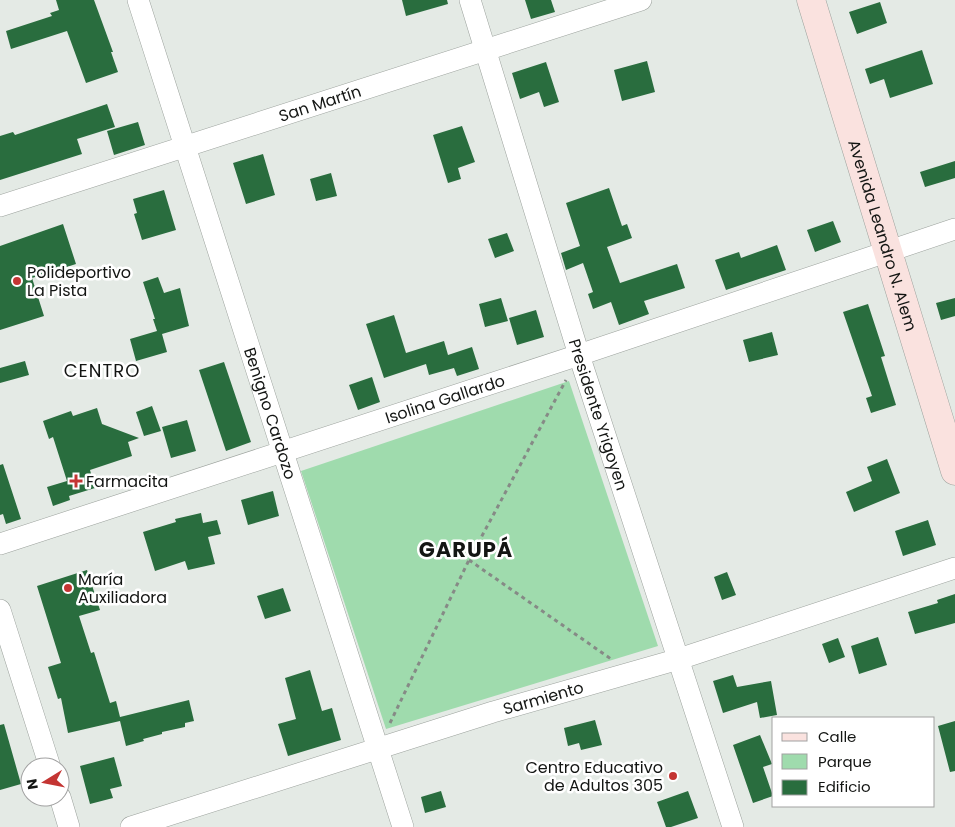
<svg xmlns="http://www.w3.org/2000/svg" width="955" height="827" font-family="Poppins,sans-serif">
<rect width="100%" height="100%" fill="#e4eae5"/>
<path fill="#9fdbad" d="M 569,381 L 658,646 L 386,729 L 301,471 Z"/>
<path fill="#296d3e" d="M 56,0 L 94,0 L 113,52 L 111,52 L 118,72 L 86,83 L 67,31 L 11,49 L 6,31 L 52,16 L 50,13 L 59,10 Z
M 402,0 L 447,0 L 448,4 L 406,16 Z
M 525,0 L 551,0 L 555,12 L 531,19 Z
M 880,2 L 887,23 L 857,34 L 849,12 Z
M 922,50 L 933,84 L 890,98 L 884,79 L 870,84 L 865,69 Z
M 647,61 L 655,92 L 622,101 L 614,70 Z
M 546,62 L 559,102 L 544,107 L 539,92 L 520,99 L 512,73 Z
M 107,104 L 115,127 L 77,139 L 82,154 L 0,180 L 0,136 L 13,132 L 15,135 Z
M 138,122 L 145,145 L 114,155 L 107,131 Z
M 462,126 L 475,162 L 458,168 L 461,179 L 448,183 L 433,135 Z
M 263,154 L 275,195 L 246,204 L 233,163 Z
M 955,161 L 955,178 L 925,187 L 920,172 Z
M 331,173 L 337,196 L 316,201 L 310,179 Z
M 609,188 L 622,226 L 627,224 L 632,238 L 607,247 L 620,283 L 677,264 L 685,288 L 644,301 L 649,314 L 619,325 L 611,302 L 593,309 L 588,294 L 593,292 L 583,263 L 566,270 L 561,253 L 580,246 L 566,203 Z
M 164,190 L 176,230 L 142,240 L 134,214 L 137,213 L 133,199 Z
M 833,221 L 841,242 L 815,252 L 807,230 Z
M 63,224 L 76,264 L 32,278 L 44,316 L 0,330 L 0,246 Z
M 507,233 L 514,251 L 495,258 L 488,239 Z
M 777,245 L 786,270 L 726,290 L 715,260 L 739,252 L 741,258 Z
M 158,277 L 164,293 L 180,288 L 189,326 L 162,334 L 167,352 L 136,361 L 130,339 L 157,331 L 153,319 L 155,319 L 143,282 Z
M 501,298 L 508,321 L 485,327 L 479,304 Z
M 955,298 L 955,316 L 941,320 L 936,303 Z
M 868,304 L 885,356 L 881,357 L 896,405 L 871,413 L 866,398 L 872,396 L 843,312 Z
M 536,310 L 544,337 L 517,345 L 509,318 Z
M 394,315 L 406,353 L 444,341 L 448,355 L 472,347 L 479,369 L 457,376 L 454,368 L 429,375 L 426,364 L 384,378 L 366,324 Z
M 772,332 L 778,355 L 749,362 L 743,340 Z
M 25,361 L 29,375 L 0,383 L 0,368 Z
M 224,362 L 251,442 L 226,451 L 199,370 Z
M 372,377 L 380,402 L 358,410 L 349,385 Z
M 152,406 L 161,431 L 144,436 L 136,412 Z
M 97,408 L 102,424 L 139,438 L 128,442 L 132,456 L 90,470 L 95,488 L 69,496 L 70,500 L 53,506 L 47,487 L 67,481 L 53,437 L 49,439 L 43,421 L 71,411 L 73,416 Z
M 187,420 L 196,451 L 171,458 L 162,427 Z
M 887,459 L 900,493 L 854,512 L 846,492 L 872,481 L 867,467 Z
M 3,464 L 21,519 L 6,524 L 3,514 L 0,515 L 0,465 Z
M 273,491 L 279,516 L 248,525 L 241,500 Z
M 201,513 L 203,523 L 217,520 L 221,534 L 208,537 L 215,564 L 188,570 L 185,561 L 155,571 L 143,532 L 176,522 L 175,519 Z
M 928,520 L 936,545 L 903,556 L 895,531 Z
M 87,570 L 100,610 L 79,616 L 91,653 L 94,652 L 110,703 L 116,701 L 120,717 L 189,700 L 194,721 L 185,723 L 185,727 L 162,732 L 162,734 L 143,739 L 144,741 L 126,746 L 120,721 L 68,733 L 61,698 L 58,699 L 48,667 L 61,663 L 37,586 Z
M 727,572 L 736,595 L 722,600 L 714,577 Z
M 283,588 L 291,611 L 265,619 L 257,596 Z
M 955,594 L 955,623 L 915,634 L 908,612 L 938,603 L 937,600 Z
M 878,637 L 887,665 L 859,674 L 851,646 Z
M 838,638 L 845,657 L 829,663 L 822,644 Z
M 310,670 L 322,711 L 332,708 L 341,740 L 288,756 L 278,724 L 296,719 L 285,678 Z
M 733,675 L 737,687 L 771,681 L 777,715 L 760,718 L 757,702 L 723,713 L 713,681 Z
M 595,720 L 602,745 L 581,750 L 579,743 L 568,746 L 564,728 Z
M 955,721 L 955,771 L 950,772 L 938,726 Z
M 4,724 L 21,784 L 0,790 L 0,725 Z
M 760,735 L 772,764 L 763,767 L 773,796 L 753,803 L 733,745 Z
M 114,757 L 122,786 L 110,789 L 113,798 L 90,804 L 80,766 Z
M 441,791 L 446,807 L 425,813 L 421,797 Z
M 688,791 L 698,818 L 671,827 L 666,827 L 657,802 Z"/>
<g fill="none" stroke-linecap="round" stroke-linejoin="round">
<g stroke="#9ca29d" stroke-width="22">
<g id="street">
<path id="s1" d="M 138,0 L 403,827"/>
<path id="s2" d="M 470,0 L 579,355 L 733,827"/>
<path id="s3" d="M 0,206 L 641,0"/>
<path id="s4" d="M 0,544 L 579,355 L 955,229"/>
<path d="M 0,610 L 50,767"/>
<path d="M 60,797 L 69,827"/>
<path id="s5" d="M 131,827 L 493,712 L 679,659 L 955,568"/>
</g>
</g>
<g stroke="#9ca29d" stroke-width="29">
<g id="secondary">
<path id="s6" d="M 811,0 L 955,471"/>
</g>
</g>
<path stroke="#868a86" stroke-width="3" stroke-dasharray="4 4" stroke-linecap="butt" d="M 469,560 L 611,659
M 390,723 L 469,560 L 566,380"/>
<use href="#street" stroke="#fff" stroke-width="21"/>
<use href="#secondary" stroke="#fae2df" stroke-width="28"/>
</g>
<g fill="#c43533" stroke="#fff" stroke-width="2">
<circle cx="17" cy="281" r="5"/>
<path d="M73.5 473.5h5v5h5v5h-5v5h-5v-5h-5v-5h5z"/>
<circle cx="68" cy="588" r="5"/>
<circle cx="673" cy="776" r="5"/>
</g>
<g text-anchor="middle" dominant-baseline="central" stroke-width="5" stroke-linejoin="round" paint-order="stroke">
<g font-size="16" fill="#131513" stroke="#fff">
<text stroke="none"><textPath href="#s3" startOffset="336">San Martín</textPath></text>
<text stroke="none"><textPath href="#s6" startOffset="246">Avenida Leandro N. Alem</textPath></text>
<text stroke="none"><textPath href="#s4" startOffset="468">Isolina Gallardo</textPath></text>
<text stroke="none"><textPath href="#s1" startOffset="434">Benigno Cardozo</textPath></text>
<text stroke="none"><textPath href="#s2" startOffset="434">Presidente Yrigoyen</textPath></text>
<text stroke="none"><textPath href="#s5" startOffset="432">Sarmiento</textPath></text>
</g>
<g font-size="16" fill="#131513" stroke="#fff" text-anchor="start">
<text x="27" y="272">Polideportivo<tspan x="27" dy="18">La Pista</tspan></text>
<text x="86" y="481">Farmacita</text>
<text x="78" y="579">María<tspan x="78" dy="18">Auxiliadora</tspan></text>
<text x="663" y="767" text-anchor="end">Centro Educativo<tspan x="663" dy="18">de Adultos 305</tspan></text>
</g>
<g font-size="18" letter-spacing="1" fill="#131513" stroke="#fff">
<text x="102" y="370">CENTRO</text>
</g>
<g font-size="21" font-weight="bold" letter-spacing="1" fill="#131513" stroke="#fff">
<text x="466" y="549">GARUPÁ</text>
</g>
</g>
<rect x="772" y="717" width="162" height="90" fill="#ffffff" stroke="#a1a1a1"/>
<rect x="782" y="733" width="25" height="8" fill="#fae2df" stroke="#a1a1a1"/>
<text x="818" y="742" font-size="15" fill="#131513">Calle</text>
<rect x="782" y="754" width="25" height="15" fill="#9fdbad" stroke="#a1a1a1"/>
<text x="818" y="767" font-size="15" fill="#131513">Parque</text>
<rect x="782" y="780" width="25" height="15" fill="#296d3e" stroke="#a1a1a1"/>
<text x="818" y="792" font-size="15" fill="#131513">Edificio</text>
<g transform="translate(45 782) rotate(260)"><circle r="24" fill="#ffffff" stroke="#a1a1a1"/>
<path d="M0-4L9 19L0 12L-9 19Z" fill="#c43533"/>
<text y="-8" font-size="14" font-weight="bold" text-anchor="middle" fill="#131513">N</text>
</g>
</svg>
